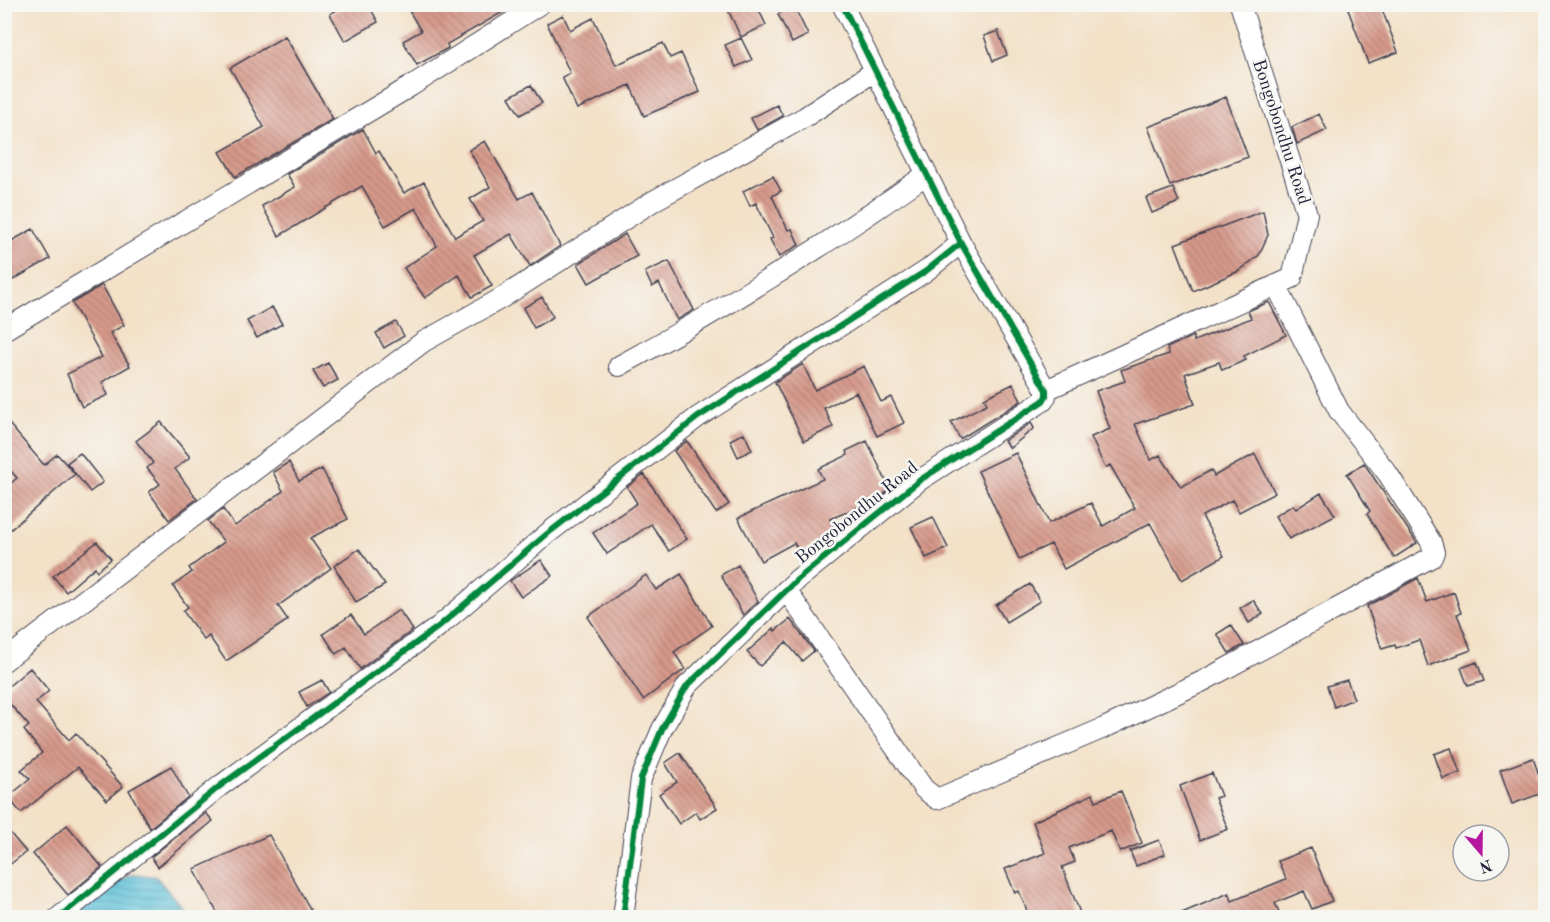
<svg xmlns="http://www.w3.org/2000/svg" width="1550" height="922" font-family="'Old Standard TT',serif">
<defs>
<pattern id="water-rules" width="6" height="5" patternUnits="userSpaceOnUse" patternTransform="scale(1.5)"><rect width="6" height="5" fill="#5bc1d9"/><path d="M0 2.5h6" fill="none" stroke="#4b9cb1"/></pattern>
<pattern id="building-back-hatch" width="6" height="6" patternUnits="userSpaceOnUse" patternTransform="scale(1.5)"><rect width="6" height="6" fill="#d79a8b"/><path d="M-1 5l2 2M0 0l6 6M5-1l2 2" fill="none" stroke="#ae7d73"/></pattern>
</defs>
<rect width="100%" height="100%" fill="#f6f6f2"/>
<filter id="ink" filterUnits="userSpaceOnUse"><feTurbulence type="fractalNoise" baseFrequency=".0167" numOctaves="2"/><feDisplacementMap in="SourceGraphic" scale="12" xChannelSelector="R" yChannelSelector="G"/><feConvolveMatrix kernelMatrix="1 2 1 2 8 2 1 2 1" color-interpolation-filters="sRGB"/></filter>
<filter id="wash" filterUnits="userSpaceOnUse"><feTurbulence type="fractalNoise" baseFrequency=".008" numOctaves="4" result="noise"/><feDisplacementMap in="SourceGraphic" scale="24" xChannelSelector="R" yChannelSelector="G"/><feGaussianBlur stdDeviation="1.35" result="paint"/><feColorMatrix in="noise" values="0 0 0 0 0 0 0 0 0 0 0 0 0 0 0 0 0 1.4 0 .05"/><feComposite in="paint" operator="in"/></filter>
<g filter="url(#wash)">
<rect width="100%" height="100%" fill="#f3e1c8"/>
<path fill="url(#water-rules)" stroke="#3e728a" stroke-width="1.5" d="M 133,874 L 156,877 L 190,917 L 73,918 L 120,880 Z"/>
<g id="blocks">
<path fill="url(#building-back-hatch)" d="M 346,4 L 368,4 L 378,22 L 345,41 L 330,14 Z
M 405,4 L 517,4 L 447,44 L 448,48 L 417,65 L 403,41 L 421,31 Z
M 725,4 L 756,4 L 766,25 L 741,37 Z
M 1346,4 L 1380,4 L 1398,52 L 1368,63 Z
M 794,6 L 808,35 L 792,43 L 778,14 Z
M 563,15 L 570,30 L 593,18 L 616,65 L 663,43 L 670,58 L 681,53 L 700,92 L 644,116 L 630,85 L 577,109 L 562,77 L 570,73 L 547,23 Z
M 998,31 L 1007,55 L 993,61 L 984,36 Z
M 285,36 L 333,119 L 235,177 L 220,152 L 264,127 L 230,68 Z
M 741,38 L 752,60 L 736,67 L 725,45 Z
M 531,85 L 542,103 L 520,115 L 509,97 Z
M 1226,97 L 1248,157 L 1170,186 L 1148,127 Z
M 777,105 L 783,116 L 757,130 L 751,118 Z
M 1319,114 L 1327,130 L 1297,144 L 1292,127 Z
M 363,129 L 376,153 L 379,151 L 404,193 L 424,182 L 455,237 L 483,221 L 470,199 L 490,187 L 469,150 L 485,141 L 519,199 L 532,192 L 560,246 L 530,266 L 511,234 L 474,255 L 492,286 L 472,297 L 459,275 L 425,298 L 404,268 L 437,246 L 416,208 L 385,226 L 362,186 L 279,236 L 262,206 L 295,187 L 287,174 Z
M 773,176 L 781,191 L 772,196 L 788,230 L 792,229 L 799,245 L 779,257 L 770,239 L 773,238 L 756,203 L 750,206 L 743,191 Z
M 1173,188 L 1179,202 L 1152,213 L 1146,198 Z
M 1263,211 L 1268,235 L 1259,255 L 1239,271 L 1193,291 L 1175,244 Z
M 33,229 L 50,259 L 4,285 L 4,245 Z
M 625,234 L 637,256 L 589,283 L 578,264 Z
M 669,261 L 694,310 L 677,320 L 659,283 L 652,287 L 645,272 Z
M 102,285 L 124,325 L 110,333 L 130,366 L 102,382 L 108,395 L 82,407 L 67,374 L 102,357 L 72,303 Z
M 542,297 L 553,317 L 534,328 L 523,308 Z
M 1269,302 L 1286,335 L 1244,356 L 1246,360 L 1222,370 L 1219,362 L 1185,374 L 1195,404 L 1135,424 L 1151,460 L 1160,455 L 1181,487 L 1211,470 L 1214,476 L 1255,454 L 1275,493 L 1239,512 L 1232,500 L 1202,516 L 1224,556 L 1182,580 L 1150,523 L 1064,569 L 1051,544 L 1019,559 L 978,471 L 1016,453 L 1049,523 L 1091,503 L 1103,526 L 1135,508 L 1110,465 L 1105,468 L 1091,437 L 1110,429 L 1096,391 L 1125,381 L 1121,370 L 1169,354 L 1167,348 L 1193,336 L 1194,341 L 1251,318 L 1248,311 Z
M 272,307 L 282,324 L 257,338 L 247,321 Z
M 396,322 L 404,336 L 384,348 L 376,333 Z
M 328,363 L 338,380 L 323,388 L 313,371 Z
M 803,364 L 815,390 L 864,366 L 881,402 L 891,397 L 904,423 L 877,436 L 856,392 L 824,408 L 833,427 L 804,441 L 775,382 Z
M 1013,384 L 1021,401 L 960,439 L 951,422 L 987,404 L 984,398 Z
M 4,418 L 44,465 L 57,454 L 75,474 L 4,535 L 4,489 L 17,478 L 4,463 Z
M 161,422 L 190,457 L 175,469 L 197,499 L 169,520 L 149,492 L 160,484 L 147,468 L 153,463 L 136,441 Z
M 1031,423 L 1034,428 L 1010,448 L 1004,441 Z
M 744,433 L 752,450 L 738,457 L 730,440 Z
M 687,441 L 729,504 L 716,513 L 674,451 Z
M 867,441 L 890,489 L 878,499 L 830,519 L 836,532 L 830,537 L 799,552 L 794,543 L 761,561 L 738,518 L 823,479 L 818,469 L 848,455 L 846,451 Z
M 80,453 L 103,482 L 90,492 L 67,463 Z
M 289,462 L 299,481 L 322,469 L 348,519 L 310,538 L 331,568 L 278,606 L 288,620 L 226,661 L 209,636 L 204,640 L 183,611 L 188,607 L 173,586 L 192,572 L 189,568 L 224,542 L 208,521 L 223,509 L 235,526 L 283,491 L 273,472 Z
M 1364,463 L 1417,543 L 1394,558 L 1367,514 L 1370,511 L 1347,474 Z
M 644,474 L 687,539 L 669,551 L 651,524 L 607,554 L 593,533 L 637,503 L 627,487 Z
M 1321,493 L 1335,515 L 1289,539 L 1275,516 L 1293,505 L 1296,509 Z
M 933,517 L 948,548 L 926,558 L 911,527 Z
M 97,542 L 111,559 L 97,571 L 95,567 L 66,592 L 53,576 Z
M 359,549 L 385,585 L 356,602 L 334,566 Z
M 541,560 L 552,576 L 521,597 L 510,581 Z
M 738,565 L 758,601 L 743,615 L 721,575 Z
M 681,574 L 712,626 L 674,652 L 685,669 L 643,700 L 588,617 L 646,575 L 656,590 Z
M 1418,578 L 1427,602 L 1454,592 L 1461,613 L 1457,614 L 1471,650 L 1428,666 L 1419,640 L 1396,648 L 1395,645 L 1382,649 L 1367,606 Z
M 1030,584 L 1040,601 L 1006,622 L 996,605 Z
M 1253,600 L 1263,614 L 1249,623 L 1240,608 Z
M 399,610 L 413,630 L 360,669 L 346,647 L 336,654 L 323,634 L 351,615 L 364,634 Z
M 790,619 L 814,651 L 802,661 L 786,642 L 760,666 L 747,652 L 774,628 L 775,631 Z
M 1231,625 L 1244,645 L 1229,653 L 1217,634 Z
M 1477,662 L 1484,681 L 1468,686 L 1461,668 Z
M 30,668 L 49,691 L 36,702 L 69,740 L 76,733 L 123,787 L 107,800 L 78,767 L 21,813 L 8,797 L 30,779 L 21,770 L 42,753 L 24,730 L 29,726 L 4,697 L 4,690 Z
M 322,680 L 329,692 L 307,707 L 299,692 Z
M 1347,680 L 1354,699 L 1334,707 L 1327,686 Z
M 1451,748 L 1460,773 L 1443,779 L 1434,754 Z
M 680,753 L 717,808 L 700,819 L 696,812 L 679,824 L 659,794 L 677,782 L 665,763 Z
M 1533,758 L 1545,792 L 1512,804 L 1500,770 Z
M 171,766 L 188,797 L 150,828 L 129,790 Z
M 1212,773 L 1221,796 L 1215,798 L 1228,829 L 1200,840 L 1180,786 Z
M 1121,791 L 1142,843 L 1120,852 L 1111,831 L 1069,848 L 1075,862 L 1062,867 L 1082,918 L 1030,918 L 1019,891 L 1015,893 L 1005,869 L 1045,853 L 1033,822 L 1093,794 L 1096,801 Z
M 206,813 L 213,821 L 158,867 L 151,857 Z
M 67,825 L 102,867 L 68,895 L 33,854 Z
M 4,826 L 26,852 L 4,869 Z
M 269,835 L 315,918 L 220,918 L 194,869 Z
M 1159,840 L 1165,854 L 1136,866 L 1130,851 Z
M 1311,848 L 1332,901 L 1312,909 L 1304,891 L 1275,903 L 1280,914 L 1271,918 L 1170,918 L 1229,893 L 1232,901 L 1286,879 L 1278,861 Z"/>
</g>
</g>
<g filter="url(#ink)">
<use href="#blocks" fill-opacity="0" stroke="#413f50" stroke-width="1.5"/>
<g fill="none" stroke-linecap="round" stroke-linejoin="round">
<g stroke="#413f50" stroke-width="22">
<path id="minor" d="M 4,330 L 411,86 L 540,4
M 619,366 C 726,308 828,244 927,174
M 1046,390 L 1292,278 L 1307,214 L 1240,4
M 786,590 L 924,789 L 937,799 L 1104,728 L 1203,681 L 1432,557 L 1434,552 L 1431,542 L 1388,474 L 1339,411 L 1276,285
M 4,661 L 423,342 L 500,299 L 655,200 L 805,117 L 875,71
M 58,918 L 220,786 L 438,627 L 547,534 L 698,417 L 926,271 L 961,243
M 623,918 L 641,779 L 662,729 L 687,686 L 798,579 L 920,480 L 1043,401 L 1046,396 L 1046,390 L 961,243 L 842,4"/>
</g>
<use href="#minor" stroke="#fff" stroke-width="20"/>
<g stroke="#f6f6f2" stroke-width="10">
<path id="cycleway" d="M 58,918 L 220,786 L 438,627 L 547,534 L 698,417 L 926,271 L 961,243
M 623,918 L 641,779 L 662,729 L 687,686 L 798,579 L 920,480 L 1043,401 L 1046,396 L 1046,390 L 961,243 L 842,4"/>
</g>
<use href="#cycleway" stroke="#00873e" stroke-width="6"/>
</g>
</g>
<g text-anchor="middle" dominant-baseline="central" stroke-width="5" stroke-linejoin="round" paint-order="stroke">
<g font-size="18" fill="#22223b" stroke="#f6f6f2">
<text transform="translate(1281 132) rotate(72)">Bongobondhu Road</text>
<text transform="translate(857 513) rotate(-39)">Bongobondhu Road</text>
</g>
</g>
<rect width="1550" height="922" fill="none" stroke="#f6f6f2" stroke-width="24"/>
<g transform="translate(1481 853) rotate(160)"><circle r="28" fill="#f6f6f2" stroke="#a1a1a9" stroke-width="1.5"/>
<path d="M0-4.5L10 22L0 15L-10 22Z" fill="#b5179e"/>
<text y="-9" font-size="16" font-weight="bold" text-anchor="middle" fill="#22223b">N</text>
</g>
</svg>
